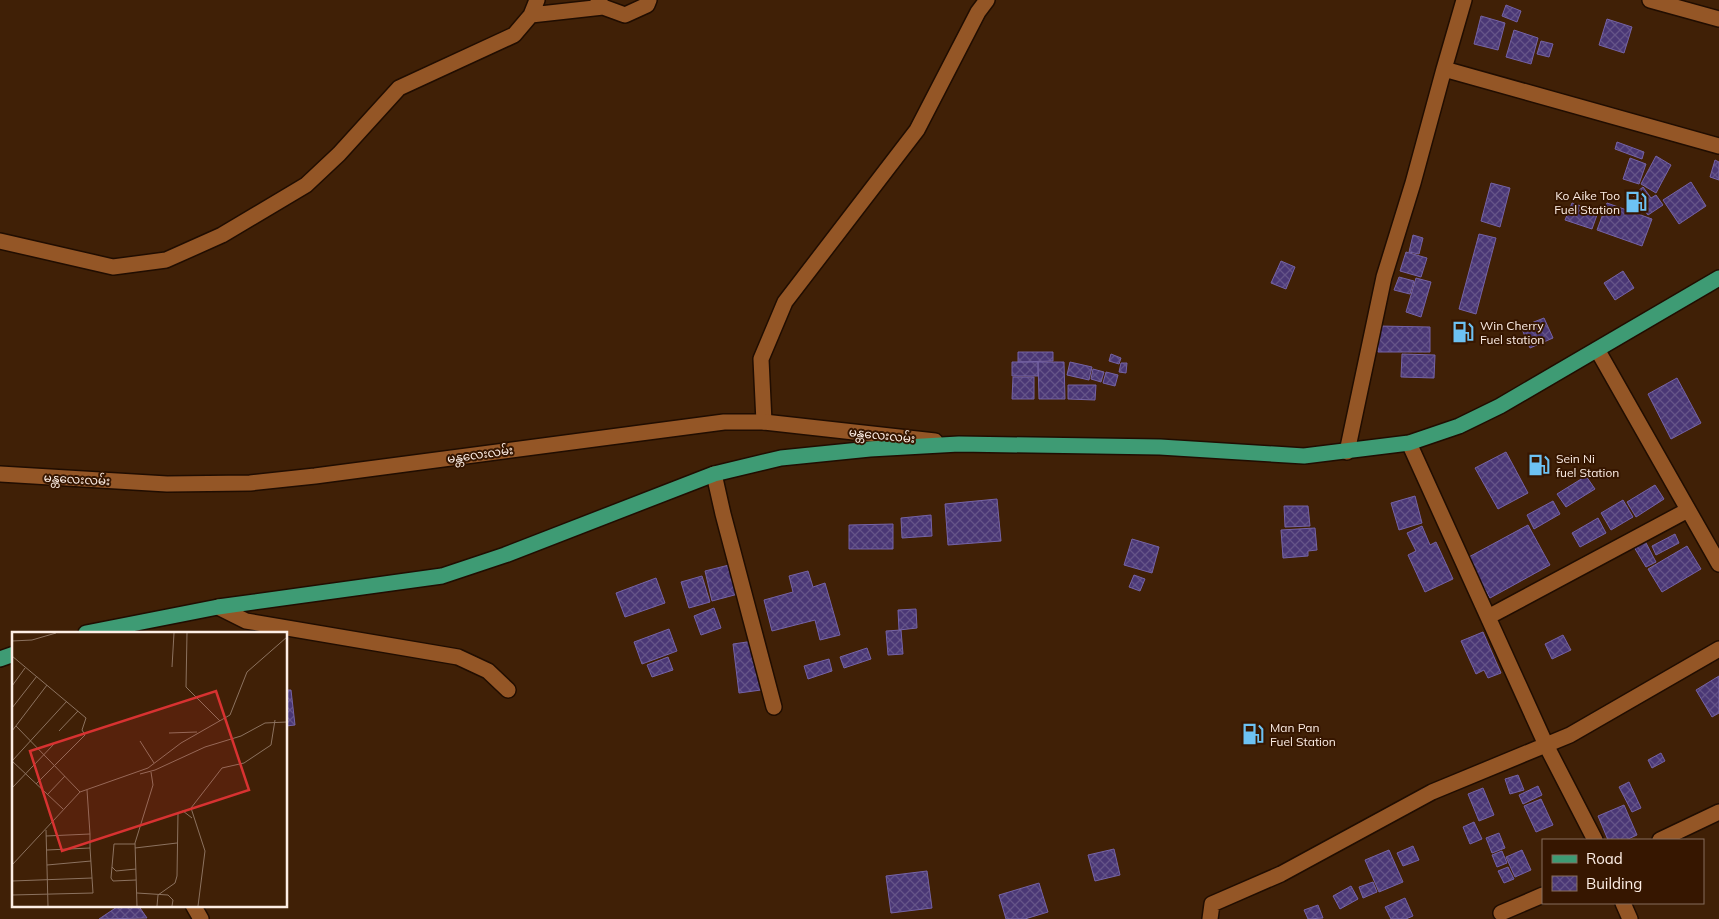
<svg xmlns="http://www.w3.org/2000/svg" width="1719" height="919" font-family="Mulish,'Noto Sans Myanmar',sans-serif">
<defs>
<pattern id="building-cross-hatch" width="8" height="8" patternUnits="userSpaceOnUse" patternTransform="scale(1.25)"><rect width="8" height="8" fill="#4a3775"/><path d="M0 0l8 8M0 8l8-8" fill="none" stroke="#655488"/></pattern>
</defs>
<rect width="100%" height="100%" fill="#402006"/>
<path fill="url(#building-cross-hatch)" stroke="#7563a5" d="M 1506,5 L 1521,11 L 1517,22 L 1502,16 Z
M 1481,16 L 1505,23 L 1498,50 L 1474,44 Z
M 1607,19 L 1632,27 L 1624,53 L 1599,45 Z
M 1514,30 L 1538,38 L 1531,64 L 1506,57 Z
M 1541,41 L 1553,44 L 1549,57 L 1537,54 Z
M 1617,142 L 1644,152 L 1642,159 L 1615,149 Z
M 1656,156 L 1671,165 L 1656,193 L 1641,184 Z
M 1630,158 L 1646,164 L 1639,184 L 1623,179 Z
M 1715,160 L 1719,162 L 1719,180 L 1710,177 Z
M 1691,182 L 1706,206 L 1679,224 L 1663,200 Z
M 1491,183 L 1510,188 L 1500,227 L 1481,221 Z
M 1643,187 L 1651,198 L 1656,195 L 1663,205 L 1648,215 L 1633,195 Z
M 1572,203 L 1598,212 L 1592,229 L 1565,220 Z
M 1607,203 L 1652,219 L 1642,246 L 1597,230 Z
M 1479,234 L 1496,238 L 1476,314 L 1459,309 Z
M 1413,235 L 1423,238 L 1419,254 L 1409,252 Z
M 1406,252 L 1427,258 L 1421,277 L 1400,271 Z
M 1281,261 L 1295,267 L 1286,289 L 1271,283 Z
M 1623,271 L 1634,288 L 1615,300 L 1604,283 Z
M 1399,277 L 1414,281 L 1410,294 L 1394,290 Z
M 1416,278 L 1431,282 L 1421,317 L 1406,312 Z
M 1544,318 L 1553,338 L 1530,348 L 1521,327 Z
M 1378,326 L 1430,327 L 1430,352 L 1378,352 Z
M 1018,352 L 1053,352 L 1053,361 L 1018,362 Z
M 1111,354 L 1121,358 L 1119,364 L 1109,361 Z
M 1402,354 L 1435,355 L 1434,378 L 1401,377 Z
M 1012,362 L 1038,362 L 1038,376 L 1012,376 Z
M 1038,362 L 1064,362 L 1065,399 L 1039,399 Z
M 1070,362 L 1092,367 L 1089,380 L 1067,375 Z
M 1121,363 L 1127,363 L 1126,373 L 1119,372 Z
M 1093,369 L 1104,372 L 1101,382 L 1091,379 Z
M 1106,372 L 1118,375 L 1115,386 L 1103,383 Z
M 1013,377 L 1034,377 L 1034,399 L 1012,399 Z
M 1677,378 L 1701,423 L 1671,439 L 1648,394 Z
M 1068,385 L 1096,385 L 1095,400 L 1068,399 Z
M 1506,452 L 1528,493 L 1498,509 L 1475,468 Z
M 1586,476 L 1595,489 L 1566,507 L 1557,494 Z
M 1655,485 L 1664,499 L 1636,517 L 1627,502 Z
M 1415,496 L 1422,523 L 1399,530 L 1391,503 Z
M 997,499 L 1001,541 L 948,545 L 945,504 Z
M 1623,500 L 1633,517 L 1611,530 L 1601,513 Z
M 1553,501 L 1560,514 L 1534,529 L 1527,515 Z
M 1284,506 L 1308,506 L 1310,526 L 1285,527 Z
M 931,515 L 932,536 L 902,538 L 901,518 Z
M 1598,518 L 1606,533 L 1580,547 L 1572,533 Z
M 893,524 L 893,549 L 849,549 L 849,525 Z
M 1528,525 L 1550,565 L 1490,598 L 1467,558 Z
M 1422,526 L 1430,545 L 1436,542 L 1453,579 L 1425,592 L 1408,555 L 1416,551 L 1407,533 Z
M 1315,528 L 1317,550 L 1308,551 L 1308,556 L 1283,558 L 1281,530 Z
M 1675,534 L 1679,543 L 1656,555 L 1652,546 Z
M 1132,539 L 1159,547 L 1152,573 L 1124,565 Z
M 1645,541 L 1656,562 L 1646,567 L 1634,547 Z
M 1687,546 L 1701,569 L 1662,592 L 1648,569 Z
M 733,564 L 742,593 L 712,601 L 705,571 Z
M 808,571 L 813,587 L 825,583 L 840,635 L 820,640 L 815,620 L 772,631 L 764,600 L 793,592 L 789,576 Z
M 1134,575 L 1145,579 L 1140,591 L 1129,587 Z
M 702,576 L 710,602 L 689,608 L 681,582 Z
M 656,578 L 665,603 L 625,617 L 616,593 Z
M 714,608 L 721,628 L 701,635 L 694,616 Z
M 916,609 L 917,628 L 899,630 L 898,610 Z
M 669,629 L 677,651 L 642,664 L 634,642 Z
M 901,630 L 903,654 L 888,655 L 886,631 Z
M 1483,632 L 1501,673 L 1488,678 L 1484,670 L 1476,674 L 1461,641 Z
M 1563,635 L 1571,650 L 1552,659 L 1545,644 Z
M 754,641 L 761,690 L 739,693 L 733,644 Z
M 867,648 L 871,659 L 844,668 L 840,657 Z
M 668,657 L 673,670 L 652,677 L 647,665 Z
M 829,659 L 832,671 L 808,679 L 804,666 Z
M 1719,676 L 1719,713 L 1712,717 L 1696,690 Z
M 286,690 L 291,690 L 295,725 L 286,726 Z
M 1661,753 L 1665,761 L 1652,768 L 1648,760 Z
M 1518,775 L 1524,790 L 1510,794 L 1505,779 Z
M 1629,782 L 1641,808 L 1632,812 L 1619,787 Z
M 1538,786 L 1542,795 L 1523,804 L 1519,795 Z
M 1483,788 L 1494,815 L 1479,821 L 1468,794 Z
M 1541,799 L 1553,825 L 1536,832 L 1524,806 Z
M 1624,805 L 1637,835 L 1626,840 L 1608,840 L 1598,816 Z
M 1474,822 L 1482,839 L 1470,844 L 1463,827 Z
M 1499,833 L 1505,848 L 1492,853 L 1486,838 Z
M 1413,846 L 1419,860 L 1403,866 L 1397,853 Z
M 1114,849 L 1120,875 L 1095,881 L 1088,855 Z
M 1389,850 L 1403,882 L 1379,892 L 1365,860 Z
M 1522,850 L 1531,870 L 1515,877 L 1506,857 Z
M 1502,851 L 1507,863 L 1497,867 L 1492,855 Z
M 1508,867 L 1514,879 L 1504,883 L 1498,871 Z
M 927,871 L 932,908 L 891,913 L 886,876 Z
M 1373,882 L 1377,892 L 1363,898 L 1359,887 Z
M 1039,883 L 1048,912 L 1025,919 L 1006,919 L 999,895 Z
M 1351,886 L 1358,899 L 1340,909 L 1333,896 Z
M 1405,898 L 1413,916 L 1406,919 L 1391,919 L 1385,907 Z
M 120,905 L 138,905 L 147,918 L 99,919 Z
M 1318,905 L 1323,918 L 1308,919 L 1304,910 Z"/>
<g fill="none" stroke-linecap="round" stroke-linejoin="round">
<g stroke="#200d01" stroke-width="18">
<path id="street" d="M 598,0 L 603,7 L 625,15 L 647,5 L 649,0
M 1464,0 L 1444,69 L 1719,146
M 1650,0 L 1719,19
M 531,15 L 603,7
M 0,241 L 113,267 L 166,260 L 222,235 L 306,185 L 339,154 L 399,88 L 514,35 L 531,15 L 537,0
M 1598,351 L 1719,564
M 764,422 L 761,359 L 785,302 L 917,130 L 978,12 L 987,0
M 1409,443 L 1546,745 L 1595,840
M 1347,452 L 1384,277 L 1413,183 L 1444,69
M 714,474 L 723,514 L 774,707
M 218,607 L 246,621 L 458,657 L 488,671 L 508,690
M 1488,617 L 1688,510
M 1660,840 L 1719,812
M 1623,903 L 1630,919
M 193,905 L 201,919
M 1501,913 L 1543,895
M 1210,919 L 1212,904 L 1281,874 L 1432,792 L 1570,735 L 1719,649"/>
</g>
<g stroke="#200d01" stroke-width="18">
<path id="secondary" d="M 0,474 L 167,484 L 250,483 L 315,476 L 724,422 L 764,422 L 935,441"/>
</g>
<g stroke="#200d01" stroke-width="18">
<path id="primary" d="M 86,633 L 218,607 L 442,576 L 505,555 L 714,474 L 781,458 L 870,449 L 959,444 L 1160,447 L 1304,456 L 1409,443 L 1459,426 L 1500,406 L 1719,278
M 0,659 L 14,654"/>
</g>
<use href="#street" stroke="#945626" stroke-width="15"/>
<use href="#secondary" stroke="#945626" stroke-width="15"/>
<use href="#primary" stroke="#3e9b74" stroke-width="15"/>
</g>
<defs>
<g id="fuel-bare" transform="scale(1.725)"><path d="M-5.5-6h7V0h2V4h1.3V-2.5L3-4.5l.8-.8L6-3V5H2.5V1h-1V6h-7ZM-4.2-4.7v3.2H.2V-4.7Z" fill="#6dc2f3" stroke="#361600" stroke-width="2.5" paint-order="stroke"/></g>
</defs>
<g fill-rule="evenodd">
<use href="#fuel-bare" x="1636" y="202"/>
<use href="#fuel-bare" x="1463" y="332"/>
<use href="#fuel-bare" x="1539" y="465"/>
<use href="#fuel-bare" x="1253" y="734"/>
</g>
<g text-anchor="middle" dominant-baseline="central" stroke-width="4" stroke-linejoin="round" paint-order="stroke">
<g font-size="12" fill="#fdeee5" stroke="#361600" text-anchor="start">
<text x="1620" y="195" text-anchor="end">Ko Aike Too<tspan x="1620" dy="14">Fuel Station</tspan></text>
<text x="1480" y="325">Win Cherry<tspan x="1480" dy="14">Fuel station</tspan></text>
<text x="1556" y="458">Sein Ni<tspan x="1556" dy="14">fuel Station</tspan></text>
<text x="1270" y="727">Man Pan<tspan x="1270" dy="14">Fuel Station</tspan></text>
</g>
<g font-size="12" fill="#fdeee5" stroke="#361600">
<text transform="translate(882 435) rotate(6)">မန္တလေးလမ်း</text>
<text transform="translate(480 454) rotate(-8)">မန္တလေးလမ်း</text>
<text transform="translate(77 479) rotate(3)">မန္တလေးလမ်း</text>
</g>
</g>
<g transform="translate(12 632)">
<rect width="275" height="275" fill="#402006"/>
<path fill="none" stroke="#8c725f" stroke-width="1" d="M 175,1 L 174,55 L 208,89M 0,9 L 20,8 L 44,1M 0,24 L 74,86 L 70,98 L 73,103 L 24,152M 160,35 L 162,1M 0,54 L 13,36M 0,76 L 25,44M 4,94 L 68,160M 0,99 L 35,53M 47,99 L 66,79M 157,101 L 185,100M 128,109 L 142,131M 0,129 L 55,69M 0,129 L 51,177M 128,142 L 143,138 L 193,115 L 229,104 L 253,91 L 275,90M 0,156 L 42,112M 75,158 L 78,202M 35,163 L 53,144M 34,198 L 36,274M 34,204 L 78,202 L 78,216M 123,212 L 102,212 L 99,246 L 101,249 L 124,248M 123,216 L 165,211M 0,233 L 68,160 L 136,136 L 169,111 L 218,83 L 235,40 L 275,5M 35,233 L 79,229M 100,235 L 104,239 L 124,237M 0,249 L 80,246 L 78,216 L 35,218M 125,261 L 156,263 L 161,268 L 160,274M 0,263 L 81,261 L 80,246M 125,274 L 123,211 L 141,153 L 139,140M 145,274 L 146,263 L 163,251 L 165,244 L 166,181 L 171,179 L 180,186M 186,274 L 193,219 L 179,176 L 210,136 L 232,131 L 259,113 L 263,88"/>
<path fill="#d83231" fill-opacity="0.15" stroke="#d83231" stroke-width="2.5" d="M 204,59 L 237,158 L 50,219 L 18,119 Z"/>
<rect width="275" height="275" fill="none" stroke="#fdeee5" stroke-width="2.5"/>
</g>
<rect x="1542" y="839" width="162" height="65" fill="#361600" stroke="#866c5c"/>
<rect x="1552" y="855" width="25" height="8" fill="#3e9b74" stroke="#866c5c"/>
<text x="1586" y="864" font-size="15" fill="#fdeee5">Road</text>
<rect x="1552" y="876" width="25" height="15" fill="url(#building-cross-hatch)" stroke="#866c5c"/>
<text x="1586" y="889" font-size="15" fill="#fdeee5">Building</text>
</svg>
